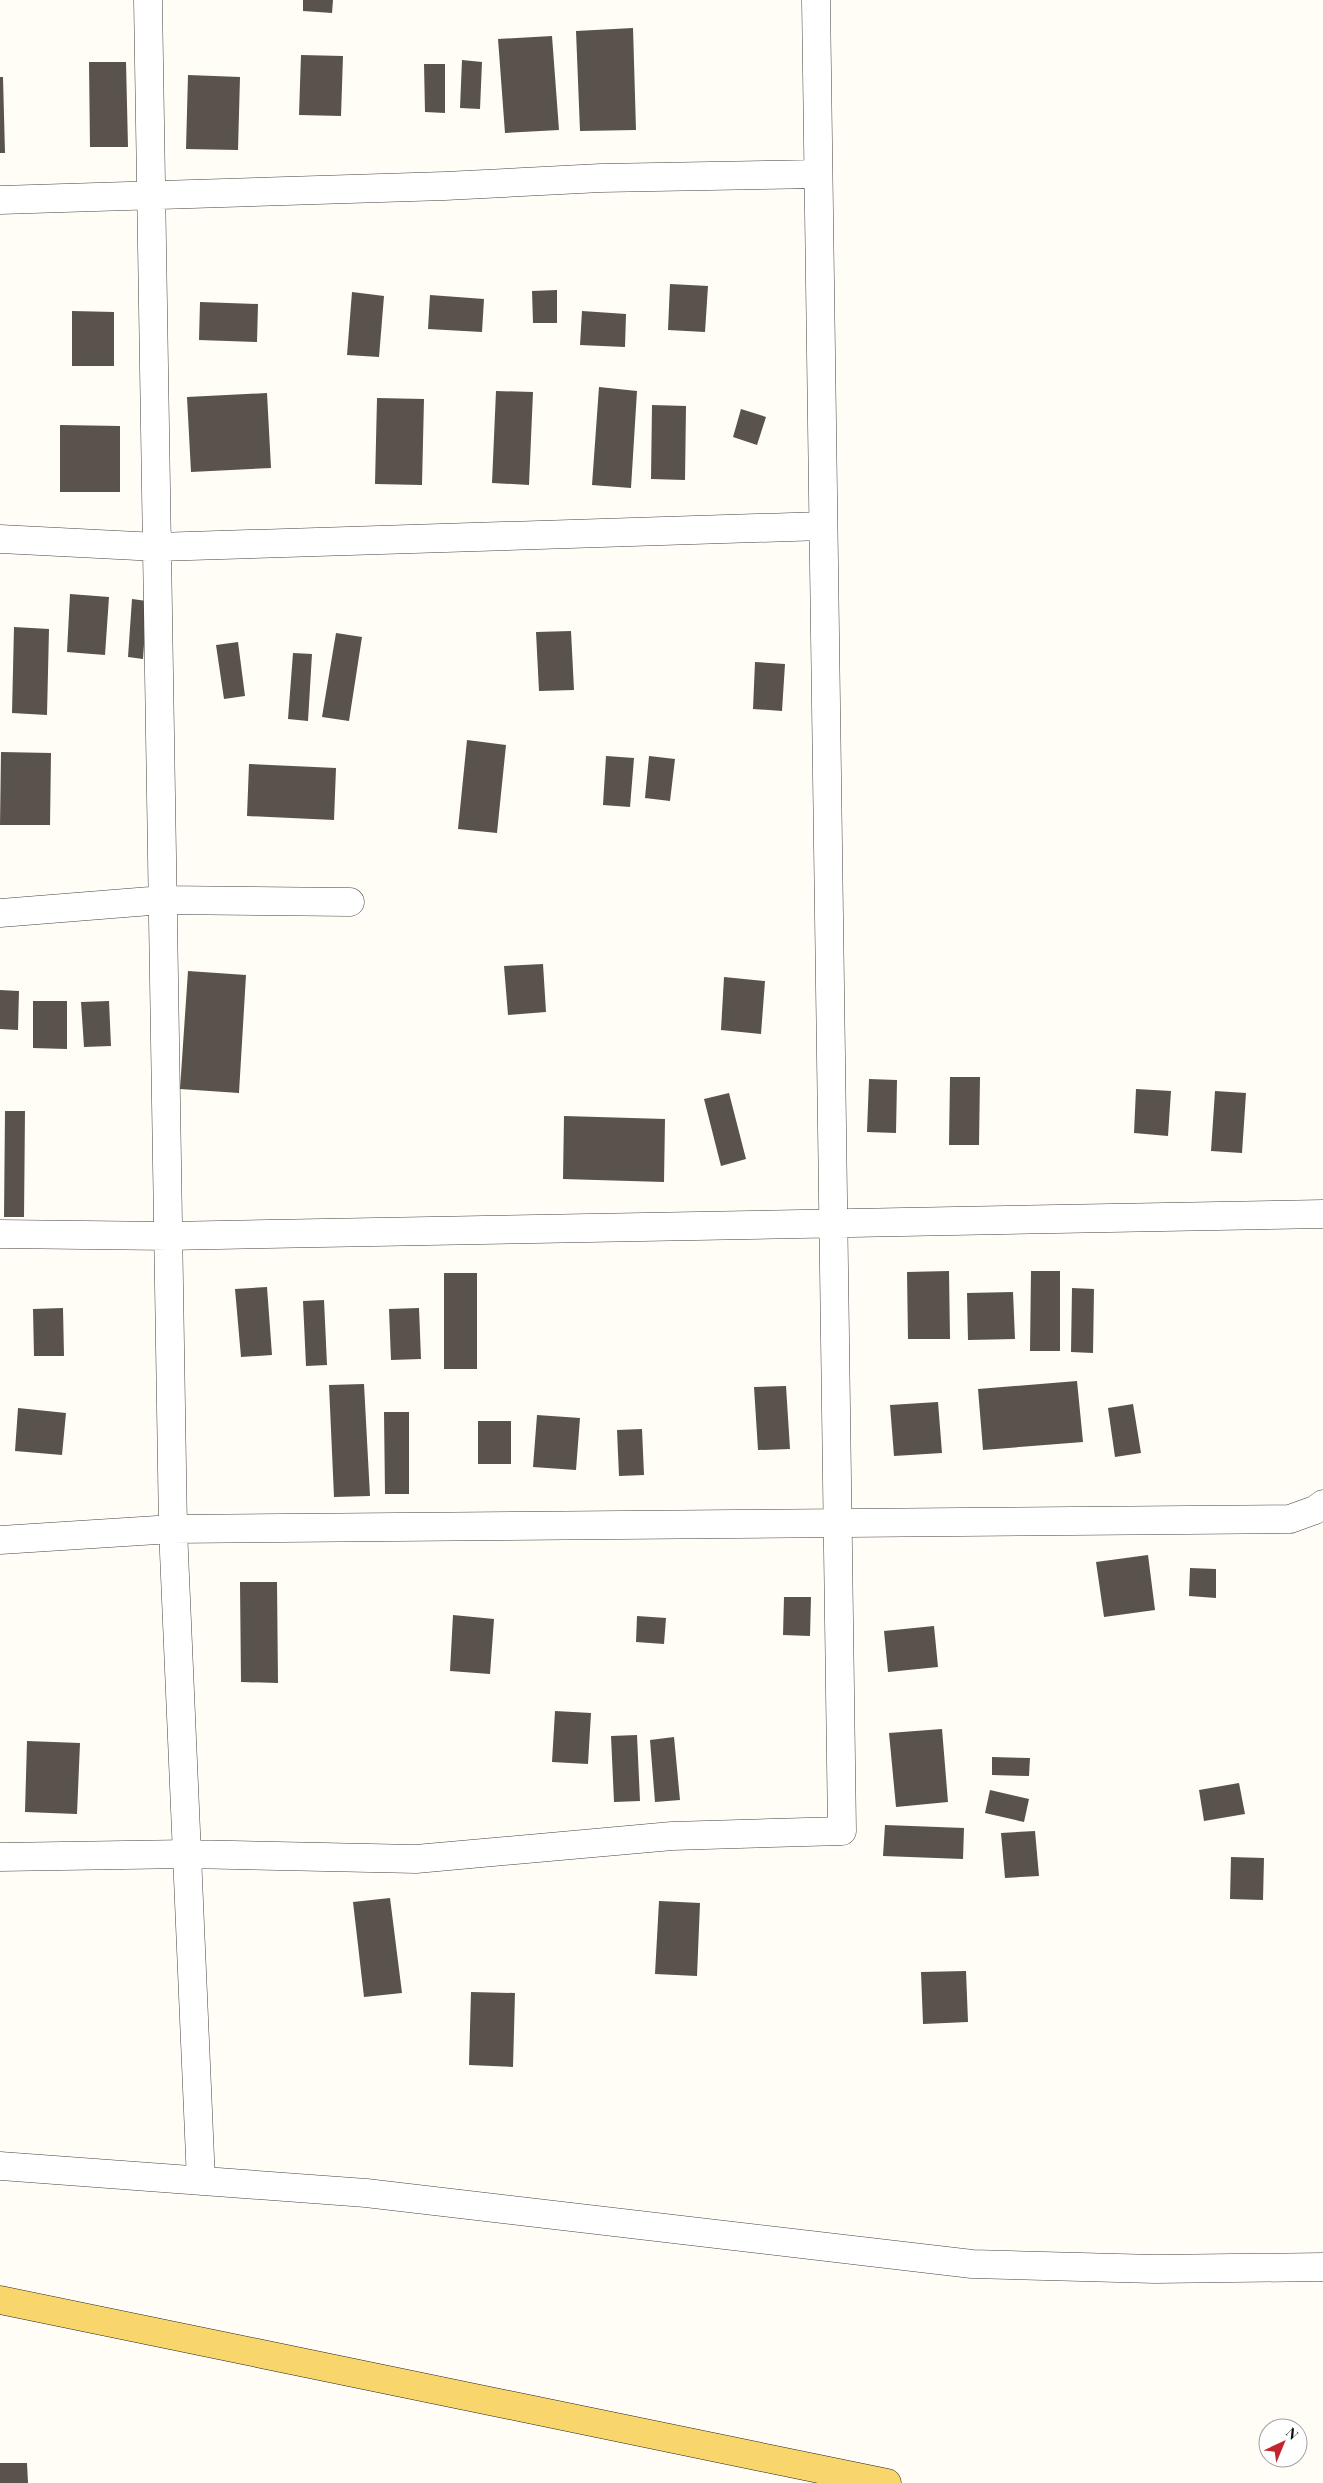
<svg xmlns="http://www.w3.org/2000/svg" width="1323" height="2483" font-family="'Playfair Display',serif">
<rect width="100%" height="100%" fill="#fffdf5"/>
<path fill="#5a524d" d="M 303,0 L 333,0 L 332,13 L 303,11 Z
M 633,28 L 636,130 L 580,131 L 576,31 Z
M 552,36 L 559,130 L 505,133 L 498,39 Z
M 301,55 L 343,56 L 341,116 L 299,115 Z
M 462,60 L 482,62 L 480,109 L 460,108 Z
M 89,62 L 126,62 L 128,147 L 90,147 Z
M 424,64 L 445,64 L 445,113 L 425,112 Z
M 188,75 L 240,77 L 238,150 L 186,149 Z
M 0,77 L 3,77 L 5,153 L 0,153 Z
M 670,284 L 708,286 L 705,332 L 668,330 Z
M 557,290 L 557,323 L 533,323 L 532,291 Z
M 352,292 L 384,296 L 379,357 L 347,355 Z
M 430,295 L 484,299 L 482,332 L 428,329 Z
M 200,302 L 258,304 L 257,342 L 199,340 Z
M 72,311 L 114,312 L 114,366 L 72,366 Z
M 582,311 L 626,314 L 625,347 L 580,345 Z
M 599,387 L 637,391 L 631,488 L 592,485 Z
M 496,391 L 533,392 L 529,485 L 492,483 Z
M 267,393 L 271,468 L 191,472 L 187,397 Z
M 377,398 L 424,399 L 422,485 L 375,484 Z
M 652,405 L 686,406 L 685,480 L 651,479 Z
M 741,409 L 766,417 L 757,445 L 733,437 Z
M 60,425 L 120,426 L 120,492 L 60,492 Z
M 70,594 L 109,597 L 105,655 L 67,652 Z
M 132,599 L 147,601 L 143,659 L 128,657 Z
M 14,627 L 49,629 L 47,715 L 12,713 Z
M 571,631 L 574,690 L 539,691 L 536,632 Z
M 336,633 L 362,637 L 349,721 L 322,717 Z
M 238,642 L 245,696 L 224,699 L 216,645 Z
M 293,653 L 312,654 L 308,721 L 288,719 Z
M 755,662 L 785,664 L 782,711 L 753,709 Z
M 467,740 L 506,745 L 497,833 L 458,829 Z
M 1,752 L 51,753 L 50,825 L 0,825 Z
M 606,756 L 634,758 L 630,807 L 603,805 Z
M 649,756 L 675,759 L 670,801 L 645,798 Z
M 249,764 L 336,768 L 334,820 L 247,816 Z
M 543,964 L 546,1012 L 508,1015 L 504,966 Z
M 188,971 L 246,975 L 239,1093 L 180,1089 Z
M 724,977 L 765,981 L 761,1034 L 721,1030 Z
M 0,990 L 19,991 L 18,1030 L 0,1029 Z
M 33,1001 L 67,1001 L 67,1049 L 33,1048 Z
M 109,1001 L 111,1046 L 84,1047 L 81,1002 Z
M 950,1077 L 980,1077 L 979,1145 L 949,1145 Z
M 869,1079 L 897,1080 L 896,1133 L 867,1132 Z
M 1136,1089 L 1171,1091 L 1168,1136 L 1134,1133 Z
M 1215,1091 L 1246,1093 L 1242,1153 L 1211,1151 Z
M 729,1093 L 746,1159 L 721,1166 L 704,1099 Z
M 5,1111 L 25,1111 L 24,1217 L 4,1217 Z
M 564,1116 L 665,1119 L 664,1182 L 563,1179 Z
M 949,1271 L 950,1339 L 908,1339 L 907,1272 Z
M 1031,1271 L 1060,1271 L 1060,1351 L 1030,1351 Z
M 444,1273 L 477,1273 L 477,1369 L 444,1369 Z
M 267,1287 L 272,1355 L 241,1357 L 235,1289 Z
M 1072,1288 L 1094,1289 L 1093,1353 L 1071,1352 Z
M 1013,1292 L 1015,1339 L 968,1340 L 967,1293 Z
M 324,1300 L 327,1365 L 306,1366 L 303,1301 Z
M 63,1308 L 64,1356 L 34,1356 L 33,1309 Z
M 419,1308 L 421,1359 L 391,1360 L 389,1309 Z
M 1077,1381 L 1083,1442 L 983,1450 L 978,1389 Z
M 364,1384 L 370,1496 L 334,1497 L 329,1385 Z
M 786,1386 L 790,1449 L 758,1450 L 754,1387 Z
M 938,1402 L 942,1453 L 894,1456 L 890,1405 Z
M 1133,1404 L 1141,1453 L 1115,1457 L 1108,1408 Z
M 18,1408 L 66,1413 L 62,1455 L 15,1451 Z
M 384,1412 L 409,1412 L 409,1494 L 385,1494 Z
M 537,1415 L 580,1418 L 576,1470 L 533,1467 Z
M 478,1421 L 511,1421 L 511,1464 L 478,1464 Z
M 642,1429 L 644,1475 L 619,1476 L 617,1430 Z
M 1148,1555 L 1155,1610 L 1104,1617 L 1096,1562 Z
M 1190,1568 L 1216,1569 L 1216,1598 L 1189,1596 Z
M 240,1582 L 277,1582 L 278,1683 L 241,1682 Z
M 784,1597 L 811,1597 L 810,1636 L 783,1635 Z
M 453,1615 L 494,1619 L 490,1674 L 450,1671 Z
M 637,1616 L 666,1618 L 664,1644 L 636,1642 Z
M 934,1626 L 938,1667 L 888,1672 L 884,1631 Z
M 555,1711 L 591,1713 L 588,1764 L 552,1762 Z
M 942,1729 L 948,1802 L 896,1807 L 889,1733 Z
M 637,1735 L 640,1801 L 614,1802 L 611,1736 Z
M 674,1737 L 680,1800 L 655,1802 L 650,1740 Z
M 27,1741 L 80,1743 L 77,1814 L 25,1812 Z
M 992,1757 L 1030,1758 L 1029,1776 L 992,1775 Z
M 1239,1783 L 1245,1814 L 1204,1821 L 1199,1790 Z
M 990,1790 L 1029,1799 L 1024,1822 L 985,1813 Z
M 885,1825 L 964,1828 L 963,1859 L 883,1856 Z
M 1035,1831 L 1039,1876 L 1005,1878 L 1001,1833 Z
M 1231,1857 L 1264,1858 L 1263,1900 L 1230,1899 Z
M 390,1898 L 402,1993 L 364,1997 L 353,1902 Z
M 659,1901 L 700,1903 L 697,1976 L 655,1974 Z
M 966,1971 L 968,2022 L 923,2024 L 921,1972 Z
M 471,1992 L 515,1993 L 513,2067 L 469,2065 Z
M 0,2463 L 27,2463 L 28,2483 L 0,2483 Z"/>
<g fill="none" stroke-linecap="round" stroke-linejoin="round">
<g stroke="#444" stroke-width="29">
<path id="street" d="M 148,0 L 173,1529 L 201,2181
M 0,200 L 445,186 L 601,178 L 818,174
M 0,539 L 157,547 L 823,526
M 0,913 L 163,900 L 350,902
M 0,1234 L 168,1236 L 1323,1214
M 0,1540 L 173,1529 L 1290,1519 L 1315,1510 L 1323,1504
M 0,1857 L 187,1854 L 416,1859 L 672,1836 L 842,1831 L 816,0
M 0,2166 L 366,2193 L 972,2264 L 1155,2269 L 1323,2267"/>
</g>
<g stroke="#222" stroke-width="29">
<path id="primary" d="M 0,2300 L 887,2483"/>
</g>
<use href="#street" stroke="#fff" stroke-width="28"/>
<use href="#primary" stroke="#f9d66b" stroke-width="28"/>
</g>
<g transform="translate(1283 2443) rotate(44)"><circle r="24" fill="#ffffff" stroke="#a0a0a0"/>
<path d="M0-4L9 19L0 12L-9 19Z" fill="#c4262e"/>
<text y="-8" font-size="14" font-weight="bold" text-anchor="middle" fill="#111111">N</text>
</g>
</svg>
